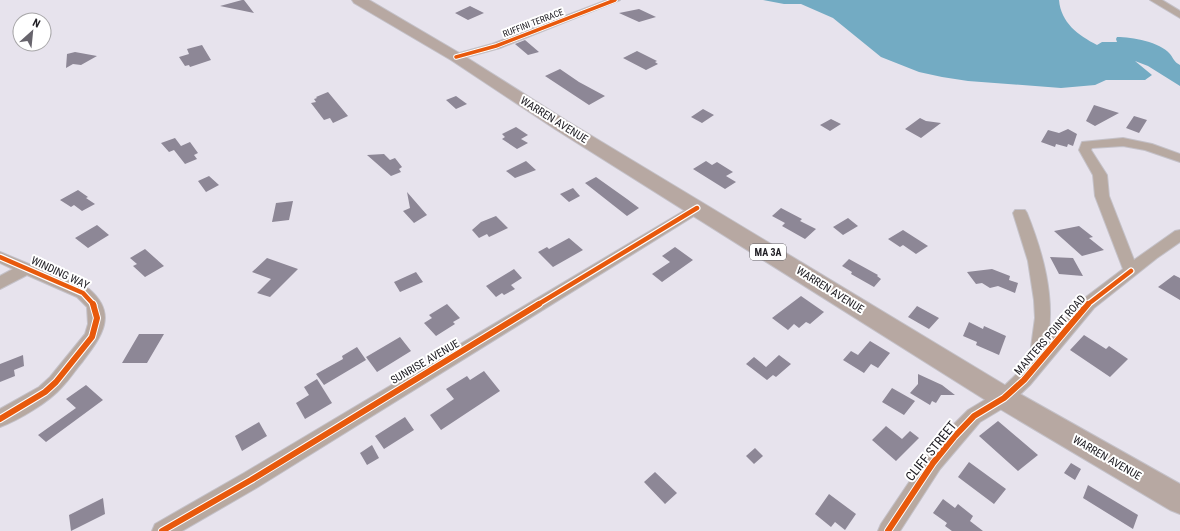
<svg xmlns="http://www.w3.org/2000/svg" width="1180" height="531" font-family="'Roboto Condensed',sans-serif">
<rect width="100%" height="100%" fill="#e7e3ed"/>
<path fill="#73abc3" d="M 763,0 L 1059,0 C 1061,23 1078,35 1097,45 L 1102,42 L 1117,42 L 1116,39 L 1117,37 C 1132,37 1160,42 1170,54 C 1174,59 1174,62 1180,65 L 1180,86 L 1148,66 L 1135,61 L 1152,75 L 1145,80 L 1106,80 L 1095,85 L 1061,88 L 968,81 L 942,77 L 919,72 L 881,57 L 833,18 L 801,4 L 784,4 Z"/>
<path fill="#8d8796" d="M 244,0 L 254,13 L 220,6 L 242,0 Z
M 470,6 L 484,13 L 468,20 L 455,13 Z
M 639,9 L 656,17 L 639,22 L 619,13 Z
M 525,40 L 539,52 L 528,55 L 515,44 Z
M 202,45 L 211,60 L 190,67 L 189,65 L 185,66 L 179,57 L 189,54 L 187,49 Z
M 637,51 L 657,61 L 655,62 L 658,64 L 646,70 L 623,58 Z
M 75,52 L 97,56 L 81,65 L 73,64 L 66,68 L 67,54 Z
M 560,69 L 579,82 L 605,96 L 589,105 L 545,76 Z
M 328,92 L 348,116 L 333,123 L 330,118 L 324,120 L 311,103 L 316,102 L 314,99 L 317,98 L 316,97 Z
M 456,96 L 467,104 L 456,109 L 446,100 Z
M 1094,105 L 1119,113 L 1095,126 L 1086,121 Z
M 703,109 L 714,115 L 702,123 L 691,117 Z
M 1134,116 L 1147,120 L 1139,133 L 1126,128 Z
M 920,118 L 926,121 L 941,123 L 921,138 L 905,129 Z
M 831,119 L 841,124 L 830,131 L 820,125 Z
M 516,127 L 528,135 L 521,139 L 528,143 L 517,149 L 502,139 L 505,137 L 502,134 Z
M 1068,129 L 1077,134 L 1073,146 L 1068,144 L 1067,147 L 1056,144 L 1055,147 L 1041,142 L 1048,130 L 1059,133 Z
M 175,138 L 181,146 L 190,142 L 198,153 L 194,155 L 197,159 L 185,164 L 174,150 L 169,152 L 161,143 Z
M 384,154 L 390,160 L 395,158 L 402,167 L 399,169 L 401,172 L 391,176 L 367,155 Z
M 526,161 L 536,170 L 515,178 L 506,171 Z
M 706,161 L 712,165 L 717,162 L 733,172 L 726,176 L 736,182 L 725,189 L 693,169 Z
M 209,176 L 219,185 L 206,192 L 198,181 Z
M 596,177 L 627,199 L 639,208 L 627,216 L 585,183 Z
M 573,188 L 580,196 L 569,202 L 560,194 Z
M 78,190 L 88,197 L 86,198 L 95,204 L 82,211 L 74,205 L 71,207 L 60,200 Z
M 407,192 L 427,215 L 414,223 L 403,211 L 410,208 Z
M 293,201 L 289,220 L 272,222 L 276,203 Z
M 781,208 L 802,219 L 800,221 L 816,229 L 805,239 L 782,226 L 785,223 L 772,216 Z
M 496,216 L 508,228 L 489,237 L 487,234 L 479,238 L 472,230 L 481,222 Z
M 848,218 L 858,226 L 843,235 L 833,227 Z
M 97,225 L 109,235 L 88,248 L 75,238 Z
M 1079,226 L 1093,237 L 1089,238 L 1104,250 L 1082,256 L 1054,231 Z
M 903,230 L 928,246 L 916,254 L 903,245 L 900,247 L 888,239 Z
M 569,238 L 583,250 L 553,267 L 538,252 L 547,247 L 549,249 Z
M 675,247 L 693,260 L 662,282 L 652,274 L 670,262 L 662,256 Z
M 145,249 L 164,266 L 145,277 L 133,266 L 137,264 L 130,258 Z
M 1050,257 L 1073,258 L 1083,276 L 1059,274 Z
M 267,258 L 298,269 L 270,297 L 257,293 L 271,279 L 252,272 Z
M 849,259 L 878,275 L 877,276 L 881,279 L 874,287 L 851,274 L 852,272 L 842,266 Z
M 514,269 L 522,278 L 511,285 L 515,289 L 504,295 L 502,293 L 496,297 L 486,286 Z
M 992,269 L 1010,276 L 1009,280 L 1018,283 L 1015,293 L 998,286 L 990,288 L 982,283 L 976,284 L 967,272 Z
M 416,272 L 423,282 L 400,292 L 394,282 Z
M 1174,275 L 1180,278 L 1180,300 L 1158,287 Z
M 801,296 L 824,312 L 810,324 L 806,322 L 799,328 L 794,324 L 788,330 L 772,318 Z
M 447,304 L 460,318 L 453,322 L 455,324 L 436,336 L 424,323 L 432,318 L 429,315 Z
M 917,306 L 939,318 L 929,329 L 908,317 Z
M 969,322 L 983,329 L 984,326 L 1006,336 L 999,355 L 976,345 L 977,342 L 963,336 Z
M 139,334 L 164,334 L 147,363 L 122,363 Z
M 1084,335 L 1106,349 L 1109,346 L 1128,359 L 1110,377 L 1070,350 Z
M 400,337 L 411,351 L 377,372 L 366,357 Z
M 870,341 L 890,353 L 878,368 L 871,364 L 864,373 L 843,360 L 851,351 L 858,355 Z
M 357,347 L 366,360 L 324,385 L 316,374 L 343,359 L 342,356 Z
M 23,355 L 24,366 L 14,370 L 15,376 L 0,382 L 0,364 Z
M 779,355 L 791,364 L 776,377 L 773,375 L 767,380 L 746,364 L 754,357 L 766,367 Z
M 484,371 L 500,391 L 441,430 L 430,415 L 454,399 L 446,389 L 467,376 L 470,380 Z
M 918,374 L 942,385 L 955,395 L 941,395 L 936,403 L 932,401 L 930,405 L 910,393 L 918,384 Z
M 317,379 L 332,403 L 305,419 L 296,403 L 309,395 L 304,387 Z
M 86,385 L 103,400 L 46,442 L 38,435 L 76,408 L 66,399 Z
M 892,388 L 915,401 L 904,415 L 882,402 Z
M 405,417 L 414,430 L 384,449 L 375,436 Z
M 998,421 L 1038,455 L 1018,471 L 979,436 Z
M 259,422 L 267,436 L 242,451 L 235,436 Z
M 886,426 L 902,439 L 910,431 L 919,438 L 896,461 L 872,440 Z
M 372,445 L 379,458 L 367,465 L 360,453 Z
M 755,448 L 763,456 L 754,464 L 746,456 Z
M 969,462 L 1006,489 L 994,504 L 958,477 Z
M 1071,463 L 1081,469 L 1075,480 L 1064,473 Z
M 655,472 L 677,493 L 665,504 L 644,482 Z
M 1088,485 L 1138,515 L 1133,529 L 1083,498 Z
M 829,494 L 856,514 L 845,530 L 835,522 L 831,527 L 815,514 Z
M 103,498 L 105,514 L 71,531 L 69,515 Z
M 943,499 L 955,508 L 958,504 L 973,516 L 970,521 L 983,531 L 952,531 L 945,526 L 947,523 L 933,513 Z"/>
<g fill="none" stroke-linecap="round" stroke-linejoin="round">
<g stroke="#c4c1c8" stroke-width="2">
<path id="minor" d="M 607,0 L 620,0 L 500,48 L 456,60 L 451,57 L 452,55 L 492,44 Z
M 1150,0 L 1162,0 L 1180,11 L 1180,18 Z
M 1123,138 L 1152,144 L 1180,154 L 1180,162 L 1145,150 L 1123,146 L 1092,148 L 1091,150 L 1107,175 L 1109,196 L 1134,260 L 1175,231 L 1180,230 L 1180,242 L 1157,258 L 1094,308 L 1030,385 L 1010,404 L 980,422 L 940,469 L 900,531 L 878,531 L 881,524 L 926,457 L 947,431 L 968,410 L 998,392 L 1029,362 L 1035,318 L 1034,300 L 1028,261 L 1013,213 L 1015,210 L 1025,210 L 1027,213 C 1043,253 1055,296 1048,339 L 1082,300 L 1123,269 L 1095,196 L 1093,175 L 1079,150 L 1082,142 Z
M 697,203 L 702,205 L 704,208 L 702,211 L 258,487 L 182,531 L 152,531 L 155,524 L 244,473 Z
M 0,252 L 89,289 C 118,314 102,336 83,361 C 76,369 70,379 62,387 C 49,402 19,420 0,427 L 0,409 L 39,387 L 50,377 L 85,334 L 88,324 L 87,307 L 77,297 L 27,275 L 0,289 L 0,276 L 13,269 L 0,263 Z"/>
</g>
<g stroke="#c4c1c8" stroke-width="2">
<path id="primary" d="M 352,0 L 369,0 L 461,54 L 567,121 L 1013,390 L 1180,484 L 1180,514 L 1170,510 L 995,406 L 555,129 L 451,60 L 354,3 Z"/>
</g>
<use href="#minor" fill="#b7a9a1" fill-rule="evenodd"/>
<use href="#primary" fill="#b7a8a2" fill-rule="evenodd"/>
<g stroke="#fff" stroke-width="5.5">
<path id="cycleway-far2" d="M 456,57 L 496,46 L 615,0"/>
</g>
<g stroke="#fff" stroke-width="7">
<path id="cycleway-far1" d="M 0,257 L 83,293 L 94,305
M 537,305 L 697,208
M 1087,305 L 1131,271"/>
</g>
<g stroke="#fff" stroke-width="8">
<path id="cycleway" d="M 0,419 L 45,392 L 56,382 L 92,337 L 97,318 L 93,304
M 162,531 L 251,480 L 539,304
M 888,531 L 933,463 L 954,437 L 974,416 L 1004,398 L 1024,380 L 1088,304"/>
</g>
<use href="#cycleway-far2" stroke="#e8590c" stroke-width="3.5"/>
<use href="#cycleway-far1" stroke="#e8590c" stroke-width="4.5"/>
<use href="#cycleway" stroke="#e8590c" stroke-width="6"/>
</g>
<g text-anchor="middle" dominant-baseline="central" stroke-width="4" stroke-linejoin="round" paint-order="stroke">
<g font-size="9" fill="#222026" stroke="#fff">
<text transform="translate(533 23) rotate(-21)">RUFFINI TERRACE</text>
</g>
<rect fill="#fff" stroke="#646367" stroke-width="1" x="750" y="244" width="36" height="16" rx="3"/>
<g font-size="10" font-weight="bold" fill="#222026">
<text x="768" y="252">MA 3A</text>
</g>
<g font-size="11" fill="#222026" stroke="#fff">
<text transform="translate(554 120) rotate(32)">WARREN AVENUE</text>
<text transform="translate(60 273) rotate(25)">WINDING WAY</text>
<text transform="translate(830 290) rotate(32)">WARREN AVENUE</text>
<text transform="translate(1050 335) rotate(-49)">MANTERS POINT ROAD</text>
<text transform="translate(425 362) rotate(-30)">SUNRISE AVENUE</text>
<text transform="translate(1107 458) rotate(30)">WARREN AVENUE</text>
</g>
<g font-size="13" fill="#222026" stroke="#fff">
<text transform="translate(931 451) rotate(-51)">CLIFF STREET</text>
</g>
</g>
<g transform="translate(32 32) rotate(27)"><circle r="19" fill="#ffffff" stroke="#a7a6a8"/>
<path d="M0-3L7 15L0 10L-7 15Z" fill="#67646c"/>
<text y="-6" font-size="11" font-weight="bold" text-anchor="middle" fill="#222026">N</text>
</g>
</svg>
